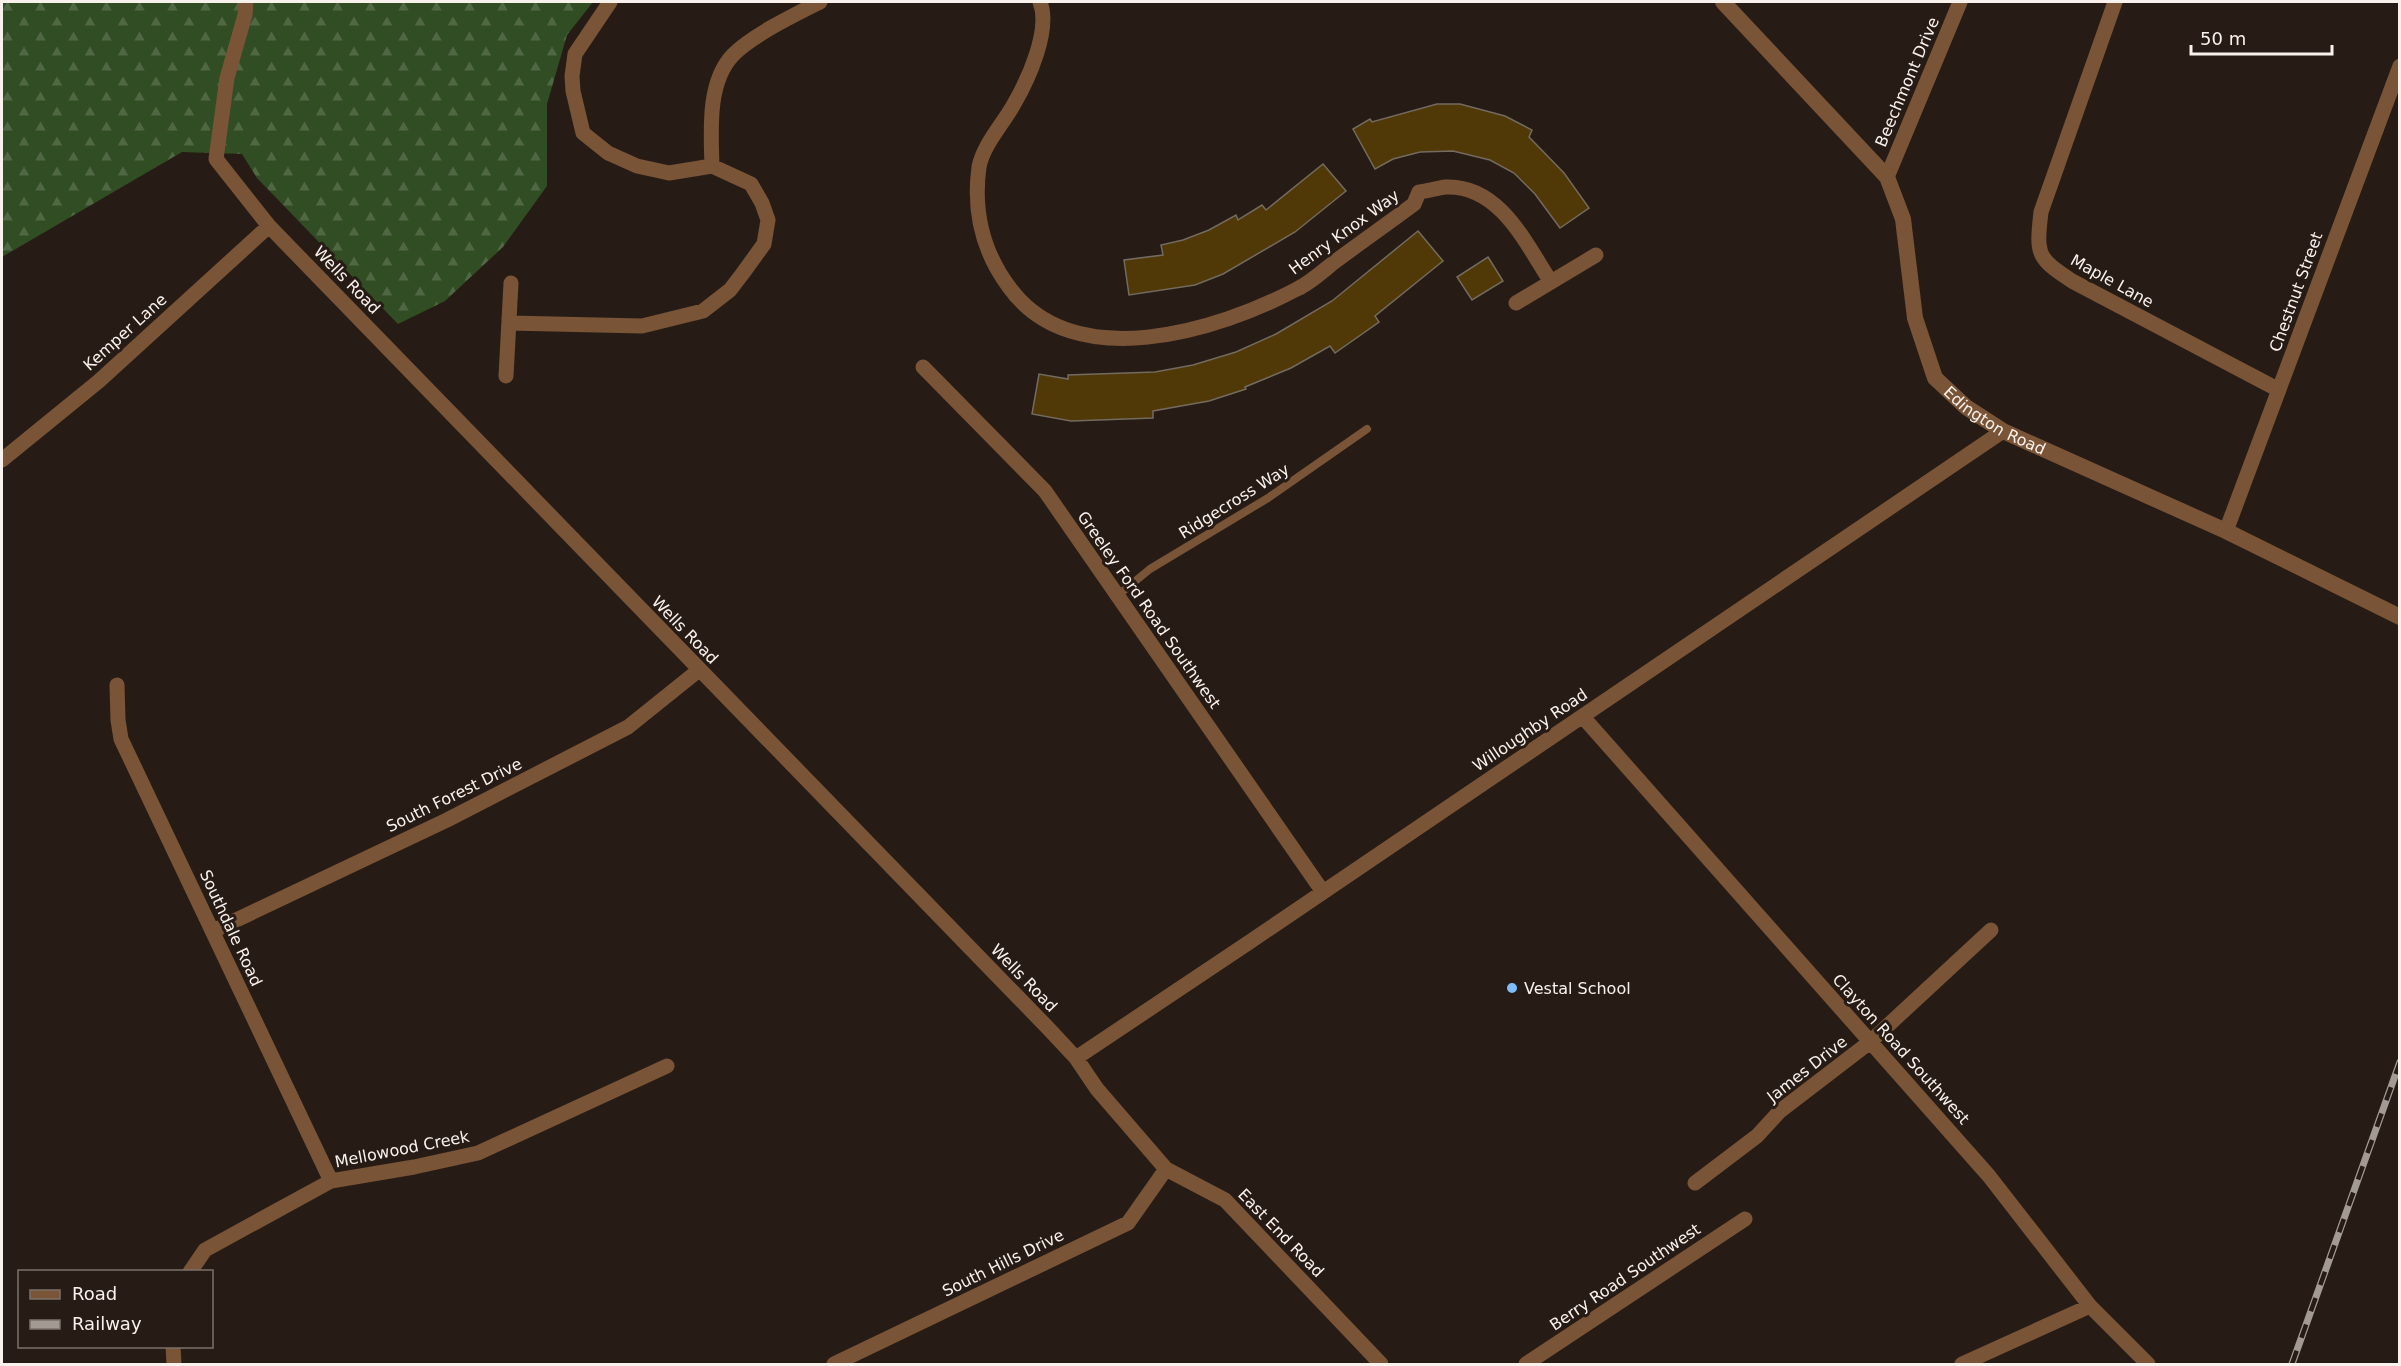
<svg xmlns="http://www.w3.org/2000/svg" width="2401" height="1366" font-family="'DejaVu Sans',sans-serif">
<defs>
<pattern id="forest-firs" width="22" height="20" patternUnits="userSpaceOnUse" patternTransform="scale(1.5)"><rect width="22" height="20" fill="#314d23"/><path d="M5 1l3.5 6h-7zM16 11l3.5 6h-7z" fill="#506743"/></pattern>
</defs>
<rect width="100%" height="100%" fill="#271c15"/>
<path fill="url(#forest-firs)" d="M 2,2 L 593,2 L 567,35 L 547,104 L 547,186 L 503,247 L 445,301 L 398,324 L 257,178 L 242,154 L 182,152 L 2,257 Z"/>
<path fill="#503807" stroke="#736b5f" stroke-width="1.5" d="M 1437,104 L 1460,104 L 1505,116 L 1532,130 L 1529,137 L 1564,173 L 1589,208 L 1560,228 L 1535,194 L 1514,173 L 1490,160 L 1453,151 L 1420,152 L 1393,159 L 1375,169 L 1353,129 L 1370,119 L 1372,122 Z
M 1323,164 L 1346,191 L 1295,232 L 1223,274 L 1195,285 L 1129,295 L 1124,260 L 1163,255 L 1161,245 L 1183,240 L 1209,230 L 1236,215 L 1238,220 L 1262,205 L 1266,210 Z
M 1418,231 L 1443,261 L 1375,316 L 1379,322 L 1335,353 L 1330,346 L 1291,368 L 1245,387 L 1246,389 L 1209,401 L 1153,411 L 1153,418 L 1071,421 L 1032,414 L 1039,374 L 1068,379 L 1068,375 L 1155,372 L 1193,365 L 1236,352 L 1276,334 L 1332,301 Z
M 1488,257 L 1503,281 L 1472,300 L 1457,277 Z"/>
<g fill="none" stroke-linecap="round" stroke-linejoin="round">
<path stroke="#7a5437" stroke-width="8" d="M 1117,596 L 1150,569 L 1268,498 L 1367,429"/>
<path stroke="#7a5437" stroke-width="15" d="M 246,2 L 245,15 L 227,78 L 216,159 L 269,226 L 1047,1027 L 1076,1058 L 1097,1089 L 1166,1169 L 1225,1200 L 1381,1364
M 610,2 L 575,54 L 572,76 L 573,91 L 583,133 L 608,153 L 637,166 L 669,173 L 712,166
M 1040,2 C 1051,30 1028,80 1014,104 C 1003,124 983,145 979,167 C 973,211 983,252 1009,287 C 1073,376 1218,331 1297,289 C 1310,283 1322,272 1333,263 C 1360,243 1387,224 1414,204 L 1419,192 C 1428,191 1437,188 1446,187 C 1500,185 1526,244 1551,282
M 2115,2 L 2041,212 C 2036,255 2037,258 2072,281 L 2279,390
M 712,166 C 711,131 707,82 733,55 C 751,36 796,14 820,2
M 1887,177 L 1960,2
M 1516,303 L 1596,255
M 509,323 L 642,326 L 703,311 L 730,290 L 743,273 L 764,244 L 768,220 L 762,203 L 751,184 L 712,166
M 923,367 L 1045,491 L 1323,892
M 506,376 L 511,283
M 2,460 L 99,381 L 269,226
M 2226,531 L 2400,66
M 117,685 L 118,720 L 121,739 L 331,1181
M 1583,717 L 1989,1176 L 2090,1306 L 2148,1364
M 213,931 L 447,820 L 628,727 L 699,670
M 1076,1058 L 1251,941 L 2003,431
M 1695,1183 L 1757,1136 L 1780,1111 L 1870,1042 L 1991,930
M 190,1272 L 205,1250 L 331,1181 L 414,1167 L 478,1153 L 667,1066
M 173,1346 L 174,1364
M 834,1364 L 1128,1223 L 1166,1169
M 1526,1364 L 1745,1219
M 1962,1364 L 2090,1306"/>
<path stroke="#7a5437" stroke-width="16" id="s1" d="M 1723,2 L 1887,177 L 1903,219 L 1915,318 L 1935,378 L 1966,407 L 2003,431 L 2226,531 L 2400,617"/>
<g stroke="#a39a94" stroke-width="7">
<path id="rail" d="M 2292,1364 L 2400,1062"/>
</g>
<use href="#rail" stroke="#271c15" stroke-width="4.5" stroke-dasharray="14" stroke-linecap="butt"/>
</g>
<circle fill="#7ebdf9" stroke="#271c15" stroke-width="2" cx="1512" cy="988" r="6"/>
<g text-anchor="middle" dominant-baseline="central" stroke-width="6" stroke-linejoin="round" paint-order="stroke">
<g font-size="16" fill="#f9f1ec" stroke="#271c15">
<text transform="translate(1907 82) rotate(-67)">Beechmont Drive</text>
<text transform="translate(1344 232) rotate(-36)">Henry Knox Way</text>
<text transform="translate(347 280) rotate(46)">Wells Road</text>
<text transform="translate(2112 281) rotate(29)">Maple Lane</text>
<text transform="translate(2296 292) rotate(-70)">Chestnut Street</text>
<text transform="translate(125 332) rotate(-42)">Kemper Lane</text>
<text stroke="none"><textPath href="#s1" startOffset="522">Edington Road</textPath></text>
<text transform="translate(1234 501) rotate(-32)">Ridgecross Way</text>
<text transform="translate(1149 610) rotate(55)">Greeley Ford Road Southwest</text>
<text transform="translate(685 630) rotate(46)">Wells Road</text>
<text transform="translate(1530 730) rotate(-34)">Willoughby Road</text>
<text transform="translate(454 795) rotate(-26)">South Forest Drive</text>
<text transform="translate(231 928) rotate(65)">Southdale Road</text>
<text transform="translate(1024 978) rotate(46)">Wells Road</text>
<text transform="translate(1901 1049) rotate(48)">Clayton Road Southwest</text>
<text transform="translate(1807 1069) rotate(-38)">James Drive</text>
<text transform="translate(402 1149) rotate(-11)">Mellowood Creek</text>
<text transform="translate(1281 1233) rotate(46)">East End Road</text>
<text transform="translate(1003 1263) rotate(-26)">South Hills Drive</text>
<text transform="translate(1625 1277) rotate(-34)">Berry Road Southwest</text>
</g>
<g font-size="16" fill="#f9f1ec" stroke="#271c15" text-anchor="start">
<text x="1524" y="988">Vestal School</text>
</g>
</g>
<rect width="2401" height="1366" fill="none" stroke="#f9f1ec" stroke-width="6"/>
<rect x="18" y="1270" width="195" height="78" fill="#271c15" stroke="#7b716b" stroke-width="1.5"/>
<rect x="30" y="1290" width="30" height="9" fill="#7a5437" stroke="#7b716b" stroke-width="1.5"/>
<text x="72" y="1300" font-size="18" fill="#f9f1ec">Road</text>
<rect x="30" y="1320" width="30" height="9" fill="#a39a94" stroke="#7b716b" stroke-width="1.5"/>
<text x="72" y="1330" font-size="18" fill="#f9f1ec">Railway</text>
<path d="M2191 45v9h141v-9" fill="none" stroke="#f9f1ec" stroke-width="3"/>
<text x="2200" y="45" font-size="18" fill="#f9f1ec" stroke="#271c15" stroke-width="4.5" paint-order="stroke">50 m</text>
</svg>
